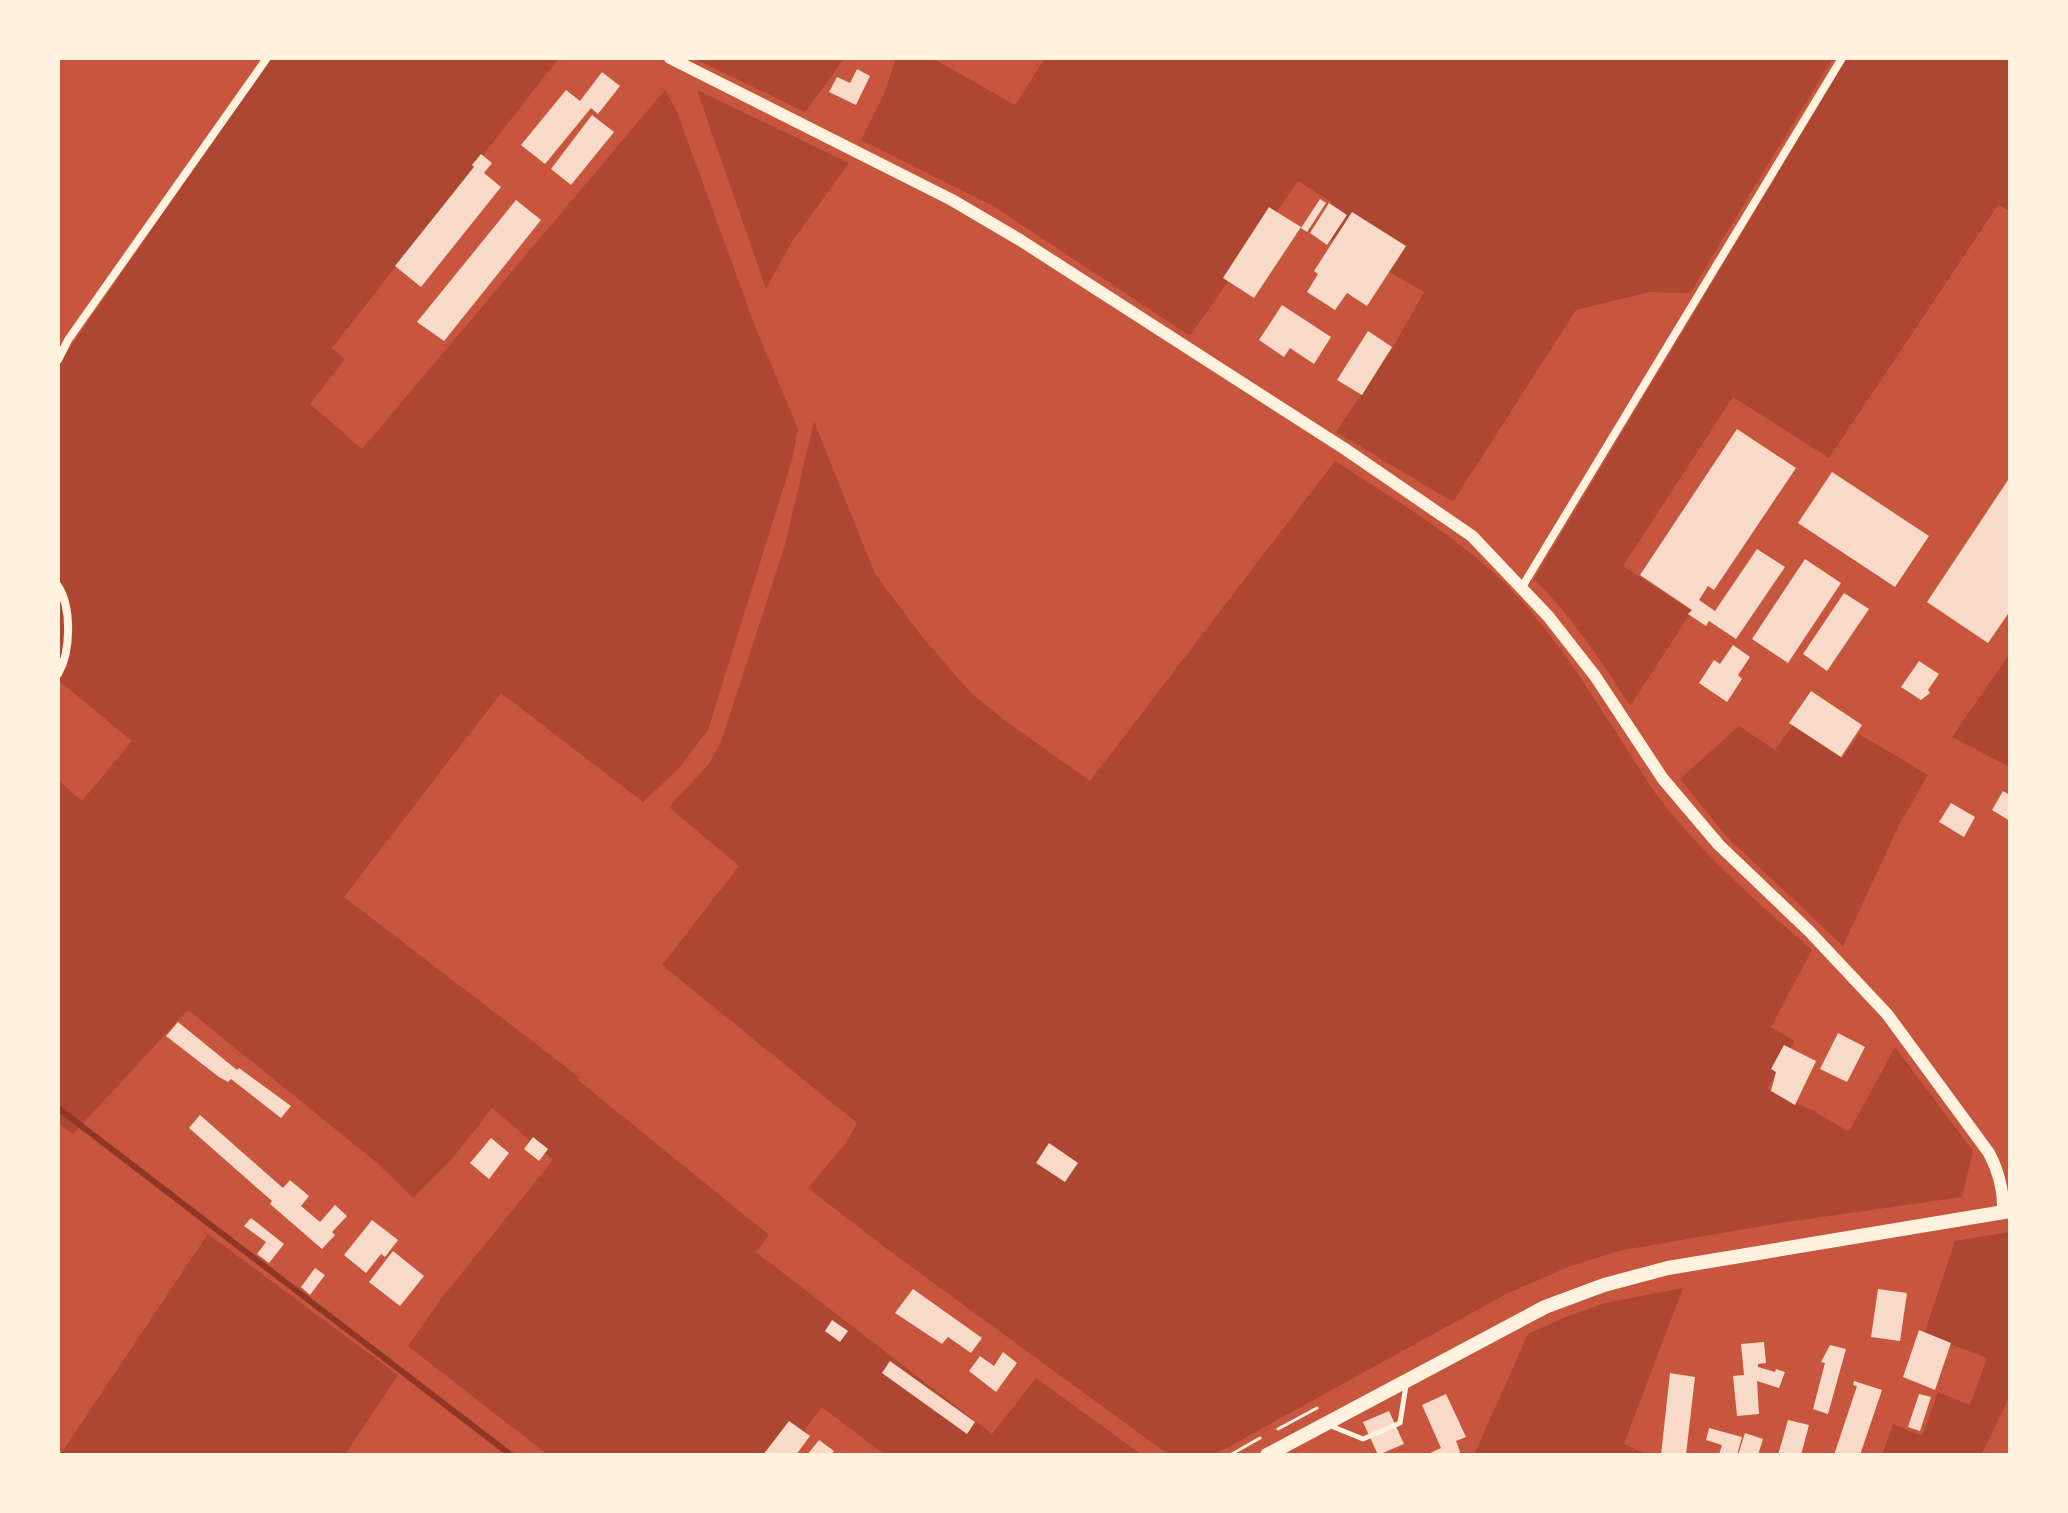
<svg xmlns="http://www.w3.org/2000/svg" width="2068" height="1513" font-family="Roboto,sans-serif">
<rect width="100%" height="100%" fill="#c8553d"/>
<path fill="#ae4732" d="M 270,58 L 559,58 L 332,348 L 345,359 L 310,404 L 362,449 L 665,90 L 677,112 L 755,326 L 798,429 L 792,460 L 708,730 L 679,768 L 643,802 L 501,693 L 344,897 L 579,1077 L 578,1080 L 769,1235 L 756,1252 L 992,1434 L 1036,1378 L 1142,1455 L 885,1455 L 822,1407 L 786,1455 L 548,1455 L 408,1346 L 440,1300 L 553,1160 L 492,1108 L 452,1159 L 413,1198 L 376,1162 L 188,1010 L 73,1134 L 58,1123 L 58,780 L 82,801 L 132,741 L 58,680 L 58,365 Z
M 693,58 L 845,58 L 805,112 Z
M 896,58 L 932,58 L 1015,105 L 1045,58 L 1833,58 L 1690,293 L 1650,292 L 1576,310 L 1453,502 L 1336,432 L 1392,349 L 1424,292 L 1315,229 L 1331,202 L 1298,181 L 1190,336 L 995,207 L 861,140 L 884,94 Z
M 1847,58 L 2010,58 L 2010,211 L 1998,205 L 1829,458 L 1733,397 L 1623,566 L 1692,611 L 1630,706 C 1601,661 1572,616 1534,579 Z
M 697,90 L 849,163 L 791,243 L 766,289 Z
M 814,421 L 875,574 L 923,638 L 972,694 L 1007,722 L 1090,781 L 1335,461 C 1397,501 1464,540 1515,594 C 1559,640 1594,698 1628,751 C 1640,769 1651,789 1665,806 C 1708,859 1761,906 1812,950 L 1771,1027 L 1794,1041 L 1767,1089 L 1814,1111 L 1849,1132 L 1895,1047 L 1973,1151 L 1962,1197 L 1780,1223 L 1618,1251 L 1568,1267 L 1506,1294 L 1214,1455 L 1169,1455 L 883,1246 L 808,1188 L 845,1144 L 857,1123 L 662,965 L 739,866 L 669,807 L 709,764 L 721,742 L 785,545 Z
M 2010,653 L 2010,767 L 1952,737 Z
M 1793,725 L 1842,758 L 1859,734 L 1928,775 L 1899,825 L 1843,946 L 1727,837 L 1680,779 L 1739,726 L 1775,750 Z
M 2010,1232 L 2010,1396 L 1981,1455 L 1882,1455 L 1893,1424 L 1922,1436 L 1938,1392 L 1970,1405 L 1987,1358 L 1924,1334 L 1955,1241 Z
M 208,1234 L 398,1375 L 345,1455 L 60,1455 Z
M 1683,1288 L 1624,1444 L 1648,1455 L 1474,1455 L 1528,1334 L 1568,1316 L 1605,1303 Z"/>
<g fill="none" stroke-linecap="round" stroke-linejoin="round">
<path stroke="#8f3625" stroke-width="6" d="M 58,1108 L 511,1455"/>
</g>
<path fill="#f7dbc8" d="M 857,69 L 870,76 L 856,105 L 829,92 L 837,77 L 850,83 Z
M 602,72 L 620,86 L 598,114 L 591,108 L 545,164 L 521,145 L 566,90 L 580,101 Z
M 592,115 L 614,132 L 571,185 L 551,169 Z
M 481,154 L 492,163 L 484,173 L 501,187 L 421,287 L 395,266 L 474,167 L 472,165 Z
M 1320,199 L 1326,203 L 1307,232 L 1301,228 Z
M 516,200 L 541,220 L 444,341 L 417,322 Z
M 1329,203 L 1347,215 L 1327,245 L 1310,233 Z
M 1269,207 L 1301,227 L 1254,298 L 1223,278 Z
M 1352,212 L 1406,246 L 1367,306 L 1347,293 L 1335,310 L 1307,292 L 1318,274 L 1314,271 Z
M 1282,305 L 1331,337 L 1314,364 L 1290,348 L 1284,357 L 1259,340 Z
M 1368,331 L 1392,347 L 1362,395 L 1337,380 Z
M 1737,429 L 1796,468 L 1714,590 L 1708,586 L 1699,600 L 1715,611 L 1757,549 L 1785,567 L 1736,639 L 1709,621 L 1706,626 L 1688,614 L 1692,610 L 1640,575 Z
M 1832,472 L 1929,536 L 1895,587 L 1798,523 Z
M 2010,477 L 2010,611 L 1988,643 L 1927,602 Z
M 1805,559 L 1841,583 L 1788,663 L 1752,639 Z
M 1844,593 L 1869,609 L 1827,671 L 1803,654 Z
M 1733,645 L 1750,657 L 1738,675 L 1742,679 L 1727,702 L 1699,683 L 1714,660 L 1720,664 Z
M 1919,661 L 1939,674 L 1928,690 L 1930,693 L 1921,700 L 1901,687 Z
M 1811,691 L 1862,725 L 1841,757 L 1789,723 Z
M 2003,791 L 2010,795 L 2010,821 L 1992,810 Z
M 1951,803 L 1975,817 L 1964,837 L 1939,822 Z
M 178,1022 L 237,1070 L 239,1068 L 291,1106 L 281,1118 L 231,1079 L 228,1082 L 219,1077 L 166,1036 Z
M 1838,1033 L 1865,1047 L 1847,1082 L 1820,1069 Z
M 1784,1045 L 1816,1061 L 1795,1105 L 1771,1091 L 1776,1072 L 1771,1069 Z
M 200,1115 L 283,1188 L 290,1180 L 309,1196 L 301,1206 L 320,1222 L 335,1205 L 347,1216 L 332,1232 L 335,1235 L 322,1249 L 270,1204 L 272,1201 L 189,1128 Z
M 533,1137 L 548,1149 L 539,1161 L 524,1149 Z
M 491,1138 L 509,1153 L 489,1179 L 470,1163 Z
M 1049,1143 L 1078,1163 L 1065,1182 L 1036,1163 Z
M 251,1218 L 284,1244 L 269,1263 L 257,1254 L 266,1242 L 244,1226 Z
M 372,1220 L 398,1240 L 385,1257 L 381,1254 L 366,1273 L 344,1255 Z
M 393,1251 L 424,1276 L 400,1306 L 369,1282 Z
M 315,1268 L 325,1275 L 310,1295 L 301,1287 Z
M 913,1289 L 982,1338 L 971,1353 L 948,1337 L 942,1344 L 895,1313 Z
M 1878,1289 L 1907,1293 L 1900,1341 L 1871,1337 Z
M 832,1320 L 848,1331 L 840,1342 L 825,1331 Z
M 1919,1330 L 1951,1343 L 1935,1390 L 1903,1377 Z
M 1764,1342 L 1766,1363 L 1758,1364 L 1758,1367 L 1775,1372 L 1776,1369 L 1785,1372 L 1779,1388 L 1757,1381 L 1759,1414 L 1737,1416 L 1733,1376 L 1744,1375 L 1741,1344 Z
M 1830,1345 L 1846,1349 L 1828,1414 L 1813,1409 L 1825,1363 L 1821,1362 Z
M 1003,1352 L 1017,1363 L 996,1392 L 969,1371 L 980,1356 L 994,1366 Z
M 890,1361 L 975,1422 L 967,1434 L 882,1373 Z
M 1670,1373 L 1695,1377 L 1686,1455 L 1661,1455 Z
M 1854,1381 L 1882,1390 L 1860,1455 L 1834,1455 L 1857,1386 L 1853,1385 Z
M 1446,1394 L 1466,1437 L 1456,1441 L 1460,1452 L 1458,1455 L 1426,1455 L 1441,1448 L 1422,1405 Z
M 1919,1394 L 1931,1397 L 1920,1431 L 1908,1427 Z
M 1389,1411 L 1404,1444 L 1378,1455 L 1363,1422 Z
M 1788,1420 L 1809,1425 L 1801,1455 L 1778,1455 Z
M 789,1421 L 810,1436 L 796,1455 L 763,1455 Z
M 1709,1428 L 1742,1437 L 1737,1455 L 1719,1455 L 1722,1445 L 1706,1440 Z
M 1745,1433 L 1763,1439 L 1758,1455 L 1738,1455 Z
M 819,1440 L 834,1451 L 831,1455 L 807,1455 Z"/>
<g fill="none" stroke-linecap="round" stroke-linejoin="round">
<path stroke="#fff3e0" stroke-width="3" d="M 1278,1429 L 1317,1408
M 1230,1455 L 1260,1438"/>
<path stroke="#fff3e0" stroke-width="5" d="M 1331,1426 L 1363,1439 L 1400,1423 L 1406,1385"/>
<path stroke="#fff3e0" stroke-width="8" d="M 58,360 L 68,340 L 267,58
M 58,586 C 72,608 71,652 58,674
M 1522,587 L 1842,58"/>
<path stroke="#fff3e0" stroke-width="12" d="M 670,58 L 952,200 L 1020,240 L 1345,449 L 1472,536 L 1548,616 L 1595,676 L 1663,779 L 1719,845 L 1809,931 L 1887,1014 L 1989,1153 C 1998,1170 2004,1192 2003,1212"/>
<path stroke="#fff3e0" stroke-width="14" d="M 1267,1455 L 1545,1307 L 1604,1285 L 1668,1268 L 2010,1211"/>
</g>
<rect width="2068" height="1513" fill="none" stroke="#fff3e0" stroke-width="120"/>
</svg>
